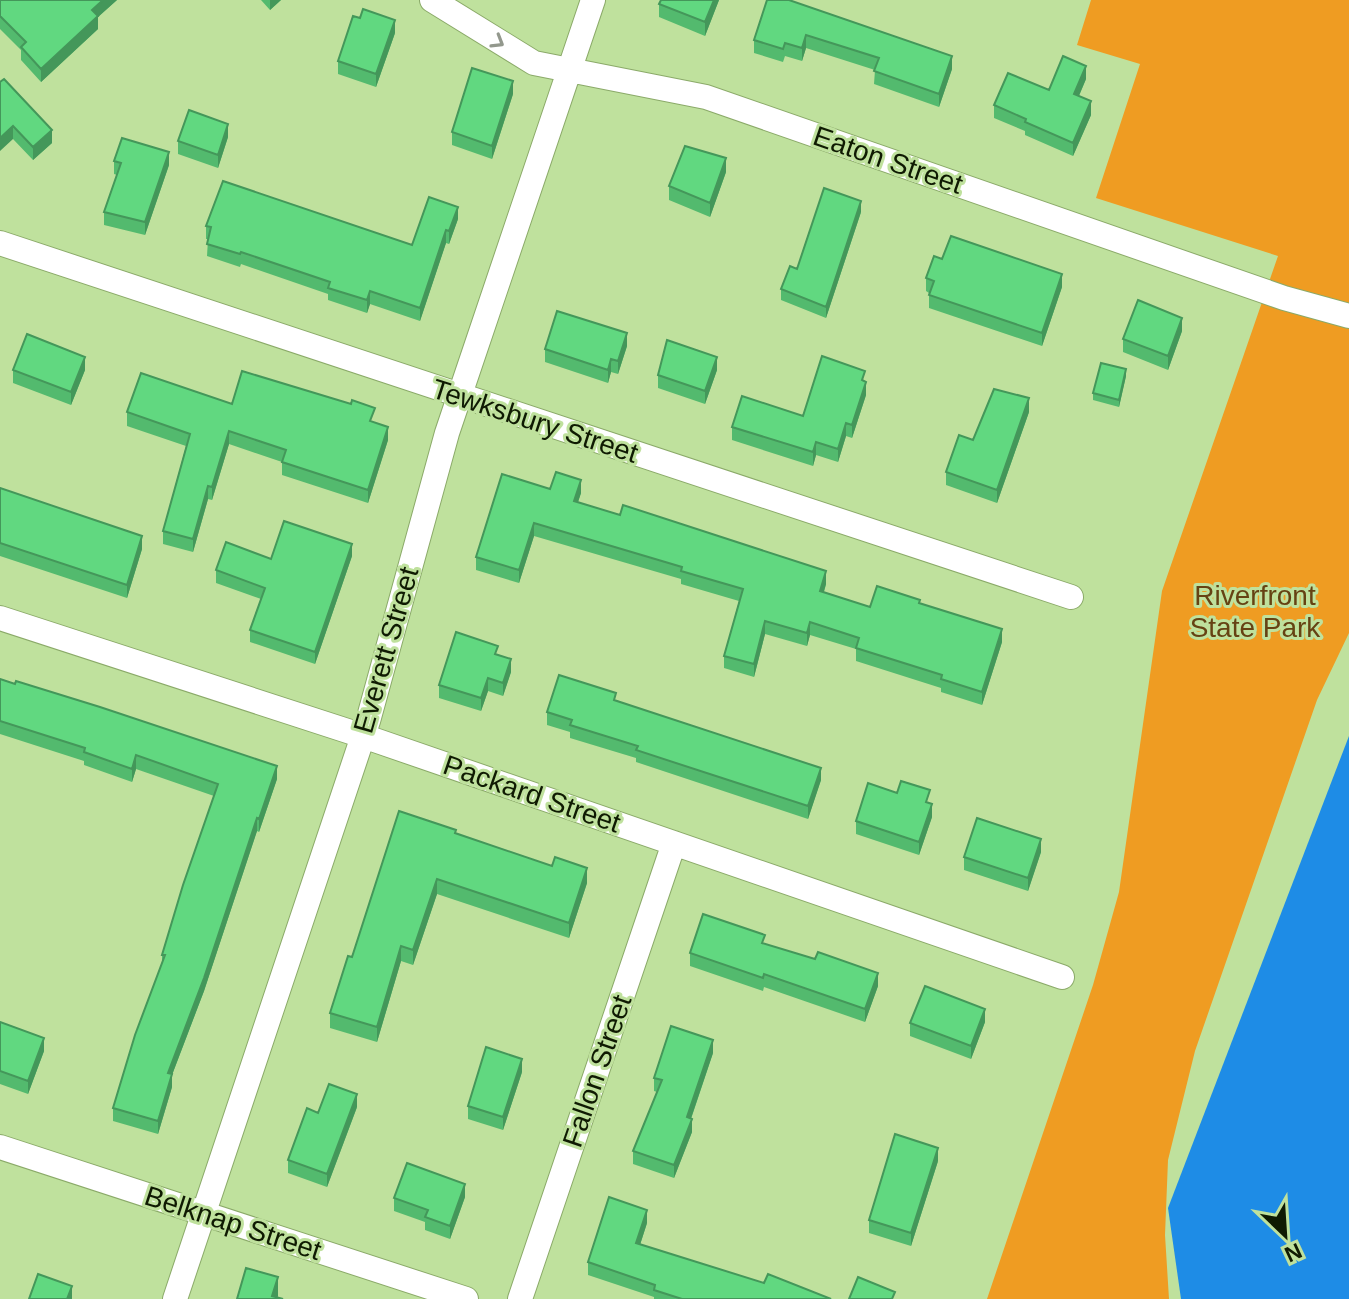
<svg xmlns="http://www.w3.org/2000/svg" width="1349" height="1299" font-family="Arial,sans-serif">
<rect width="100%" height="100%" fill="#bfe19d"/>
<path fill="#ef9c22" d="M 1091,0 L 1349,0 L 1349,633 L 1317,700 L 1195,1051 L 1168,1160 L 1165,1235 L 1169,1299 L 987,1299 L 1093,985 L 1119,892 L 1162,591 L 1278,256 L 1096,198 L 1140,64 L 1077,45 Z"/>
<path fill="#1e8ce6" d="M 1349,736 L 1349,1299 L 1181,1299 L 1168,1208 Z"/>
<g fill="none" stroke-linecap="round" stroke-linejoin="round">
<g stroke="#8baa69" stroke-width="26">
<path id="street" d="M 432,0 L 534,63 L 706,97 L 1284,298 L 1349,316
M 0,243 L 1071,597
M 0,618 L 363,736 L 1062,977
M 0,1147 L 466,1299
M 175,1299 L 368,721 L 447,433 L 593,0
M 520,1299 L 674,843"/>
</g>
<use href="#street" stroke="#fff" stroke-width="24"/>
</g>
<path fill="#53ba6e" d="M 0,0 L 117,0 L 98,17 L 98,29 L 41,82 L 21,60 L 21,50 L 0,29 Z
M 261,0 L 281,0 L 270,10 Z
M 661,0 L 719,0 L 705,36 L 659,17 L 659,4 Z
M 767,0 L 952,69 L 939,107 L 874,84 L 875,70 L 806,48 L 802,61 L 785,56 L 783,62 L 754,53 L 754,40 Z
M 395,33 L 376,87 L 338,74 L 338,61 Z
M 1086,79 L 1079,96 L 1091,115 L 1073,156 L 1025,135 L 1025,131 L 994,118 L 994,105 Z
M 0,82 L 52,143 L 33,160 L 13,139 Z
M 513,94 L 492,159 L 452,145 L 452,132 Z
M 228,137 L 218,168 L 178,154 L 178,141 Z
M 114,161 L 169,165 L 145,235 L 104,225 L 104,212 L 117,175 L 114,174 Z
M 726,172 L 710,217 L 669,200 L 669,186 Z
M 861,212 L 826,318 L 781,300 L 781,289 L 797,269 Z
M 458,219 L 449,244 L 446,243 L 420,321 L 370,304 L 367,313 L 328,300 L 328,294 L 241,264 L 240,267 L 207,256 L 208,239 L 206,239 L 206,226 L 412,245 Z
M 942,259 L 1062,287 L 1042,346 L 929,308 L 929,293 L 926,291 L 926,278 Z
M 1182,331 L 1168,370 L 1123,352 L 1123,339 Z
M 627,346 L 618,374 L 611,372 L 608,383 L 545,362 L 545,349 Z
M 13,370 L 85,370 L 71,405 L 13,383 Z
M 717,370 L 705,404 L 658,388 L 658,375 Z
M 1126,376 L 1119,407 L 1093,400 L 1093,393 Z
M 865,381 L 866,395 L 852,438 L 846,436 L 838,462 L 816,455 L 813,466 L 732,440 L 732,427 L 803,416 Z
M 232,404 L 374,422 L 388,440 L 368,503 L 282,475 L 282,462 L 229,444 L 212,500 L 208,499 L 193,552 L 163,544 L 163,531 L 186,446 L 127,426 L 127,412 Z
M 1029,412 L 997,503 L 946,485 L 946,472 L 973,440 Z
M 0,488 L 142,549 L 127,598 L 0,556 Z
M 550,489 L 581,493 L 578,502 L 826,584 L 824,592 L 870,607 L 920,604 L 1002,642 L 982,705 L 941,692 L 941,688 L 856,661 L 856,649 L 810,635 L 807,646 L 765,634 L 754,677 L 724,668 L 724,656 L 739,601 L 681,584 L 681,579 L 534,536 L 519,583 L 476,570 L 476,557 Z
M 352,556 L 315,664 L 250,642 L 250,630 L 261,599 L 216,583 L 216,570 L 271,559 Z
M 498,655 L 511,672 L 503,696 L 488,691 L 481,711 L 439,698 L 439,685 Z
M 0,679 L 277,779 L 259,832 L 257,831 L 204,991 L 172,1075 L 172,1087 L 158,1134 L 113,1121 L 113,1108 L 162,963 L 162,955 L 214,796 L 136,769 L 132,782 L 84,765 L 84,761 L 0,734 Z
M 616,700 L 821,780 L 808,819 L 636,762 L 636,758 L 570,738 L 570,732 L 547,725 L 547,712 Z
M 930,804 L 932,817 L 919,855 L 856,834 L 856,821 Z
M 456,834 L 587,883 L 569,938 L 437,894 L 413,965 L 401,961 L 377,1042 L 330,1028 L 330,1013 L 352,957 Z
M 1041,852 L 1028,891 L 964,870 L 964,857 Z
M 765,944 L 878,986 L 865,1022 L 764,987 L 763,991 L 690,966 L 690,953 Z
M 0,1022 L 44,1051 L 28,1094 L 0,1084 Z
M 985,1022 L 971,1059 L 910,1036 L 910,1023 Z
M 713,1053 L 691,1119 L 692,1132 L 674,1178 L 633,1164 L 633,1151 L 657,1092 L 654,1091 L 654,1078 Z
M 522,1072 L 503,1130 L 468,1119 L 468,1106 Z
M 357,1107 L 327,1187 L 288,1173 L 288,1160 Z
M 938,1161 L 911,1246 L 869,1233 L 869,1220 Z
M 465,1197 L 450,1239 L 425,1230 L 425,1222 L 394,1211 L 394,1198 Z
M 647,1223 L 640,1245 L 764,1283 L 831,1299 L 654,1299 L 654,1297 L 588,1275 L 588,1262 Z"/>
<path fill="#44975a" d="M 103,0 L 117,0 L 98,17 L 98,29 L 41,82 L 41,69 L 92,10 Z
M 270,0 L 281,0 L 270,10 Z
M 714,0 L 719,0 L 705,36 L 705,22 Z
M 395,20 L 395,33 L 376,87 L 376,74 Z
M 806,35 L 806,48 L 802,61 L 802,48 Z
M 952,56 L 952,69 L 939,107 L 939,94 Z
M 1086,66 L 1086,79 L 1074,107 L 1074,94 Z
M 513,81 L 513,94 L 492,159 L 492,146 Z
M 1091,101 L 1091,115 L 1073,156 L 1073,143 Z
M 228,124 L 228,137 L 218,168 L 218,155 Z
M 13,126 L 13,139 L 0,151 L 0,138 Z
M 52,130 L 52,143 L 33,160 L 33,147 Z
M 169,152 L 169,165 L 145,235 L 145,222 Z
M 726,158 L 726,172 L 710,217 L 710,203 Z
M 861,201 L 861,212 L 826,318 L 826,307 Z
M 458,207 L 458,219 L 449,244 L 449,231 Z
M 446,230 L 446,243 L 420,321 L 420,308 Z
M 1062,274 L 1062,287 L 1042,346 L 1042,333 Z
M 370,291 L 370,304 L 367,313 L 367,300 Z
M 1182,318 L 1182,331 L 1168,370 L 1168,356 Z
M 627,333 L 627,346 L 618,374 L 618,361 Z
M 85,357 L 85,370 L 71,405 L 71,392 Z
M 717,357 L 717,370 L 705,404 L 705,391 Z
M 611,359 L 611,372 L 608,383 L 608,370 Z
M 1126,369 L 1126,376 L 1119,407 L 1119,400 Z
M 866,382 L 866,395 L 852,438 L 852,425 Z
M 1029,398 L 1029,412 L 997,503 L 997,490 Z
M 846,423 L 846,436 L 838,462 L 838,449 Z
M 388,427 L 388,440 L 368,503 L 368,490 Z
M 229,431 L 229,444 L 212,500 L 212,487 Z
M 816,442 L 816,455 L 813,466 L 813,452 Z
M 581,480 L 581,493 L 574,514 L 574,501 Z
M 208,486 L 208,499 L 193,552 L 193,539 Z
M 534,523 L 534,536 L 519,583 L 519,570 Z
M 142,536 L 142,549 L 127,598 L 127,585 Z
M 352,544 L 352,556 L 315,664 L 315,652 Z
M 826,571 L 826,584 L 820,604 L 820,591 Z
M 765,621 L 765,634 L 754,677 L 754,664 Z
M 810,622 L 810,635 L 807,646 L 807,633 Z
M 1002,629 L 1002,642 L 982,705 L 982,692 Z
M 511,659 L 511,672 L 503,696 L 503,683 Z
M 488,678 L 488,691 L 481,711 L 481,698 Z
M 136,755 L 136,769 L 132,782 L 132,769 Z
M 277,766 L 277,779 L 259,832 L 259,819 Z
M 821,768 L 821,780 L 808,819 L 808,806 Z
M 932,804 L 932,817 L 919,855 L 919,842 Z
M 257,818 L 257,831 L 204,991 L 172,1075 L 172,1087 L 158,1134 L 158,1121 L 168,1073 Z
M 1041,839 L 1041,852 L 1028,891 L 1028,878 Z
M 587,868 L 587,883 L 569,938 L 569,923 Z
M 437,879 L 437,894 L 413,965 L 413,950 Z
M 401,946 L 401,961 L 377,1042 L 377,1027 Z
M 878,973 L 878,986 L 865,1022 L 865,1009 Z
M 985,1009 L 985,1022 L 971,1059 L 971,1046 Z
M 44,1038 L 44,1051 L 28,1094 L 28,1081 Z
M 713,1040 L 713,1053 L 687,1130 L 687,1117 Z
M 522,1059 L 522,1072 L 503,1130 L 503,1117 Z
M 357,1094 L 357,1107 L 327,1187 L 327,1174 Z
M 692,1119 L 692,1132 L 674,1178 L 674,1165 Z
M 938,1148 L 938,1161 L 911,1246 L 911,1233 Z
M 465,1184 L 465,1197 L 450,1239 L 450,1226 Z
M 647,1210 L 647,1223 L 636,1257 L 636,1243 Z
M 278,1277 L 278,1296 L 277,1299 L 272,1296 Z
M 72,1286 L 72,1299 L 67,1299 Z"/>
<path fill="#61d880" stroke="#44975a" stroke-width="2" d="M 0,0 L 103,0 L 92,10 L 98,16 L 41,69 L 21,47 L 26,42 L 0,16 Z
M 661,0 L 714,0 L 705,22 L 659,4 Z
M 767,0 L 789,0 L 952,56 L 939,94 L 874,71 L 879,58 L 806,35 L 802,48 L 785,43 L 783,49 L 754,40 Z
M 363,9 L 395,20 L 376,74 L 338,61 L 353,16 L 360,18 Z
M 1063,56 L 1086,66 L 1074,94 L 1091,101 L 1073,143 L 1025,122 L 1026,119 L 994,105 L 1008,73 L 1049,90 Z
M 472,68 L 513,81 L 492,146 L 452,132 Z
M 4,79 L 52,130 L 33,147 L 13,126 L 0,138 L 0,82 Z
M 189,110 L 228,124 L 218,155 L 178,141 Z
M 122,138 L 169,152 L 145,222 L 104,212 L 121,163 L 114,161 Z
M 685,146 L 726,158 L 710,203 L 669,186 Z
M 223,181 L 412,245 L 429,197 L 458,207 L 449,231 L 446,230 L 420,308 L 370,291 L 367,300 L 328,288 L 330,282 L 241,252 L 240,254 L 207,244 L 211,227 L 206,226 Z
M 824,188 L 861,201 L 826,307 L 781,289 L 790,266 L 797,269 Z
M 951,236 L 1062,274 L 1042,333 L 929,295 L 934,281 L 926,278 L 934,256 L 942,259 Z
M 1138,300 L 1182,318 L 1168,356 L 1123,339 Z
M 557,311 L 627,333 L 618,361 L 611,359 L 608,370 L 545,349 Z
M 27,334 L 85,357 L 71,392 L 13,370 Z
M 667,340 L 717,357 L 705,391 L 658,375 Z
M 822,356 L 865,371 L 862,380 L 866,382 L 852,425 L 846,423 L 838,449 L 816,442 L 813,452 L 732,427 L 742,396 L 803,416 Z
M 1101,363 L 1126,369 L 1119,400 L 1093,393 Z
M 242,371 L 351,404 L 352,400 L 375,408 L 370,421 L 388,427 L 368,490 L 282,462 L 286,450 L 229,431 L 212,487 L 208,486 L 193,539 L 163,531 L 190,434 L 127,412 L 141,373 L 232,404 Z
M 994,389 L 1029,398 L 997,490 L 946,472 L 959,435 L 973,440 Z
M 556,472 L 581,480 L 574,501 L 620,515 L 623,505 L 826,571 L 820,591 L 870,607 L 877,586 L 920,600 L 919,603 L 1002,629 L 982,692 L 941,679 L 942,675 L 856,648 L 859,638 L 810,622 L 807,633 L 765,621 L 754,664 L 724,656 L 743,589 L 681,571 L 682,567 L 534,523 L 519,570 L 476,557 L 502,474 L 550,489 Z
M 0,488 L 142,536 L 127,585 L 0,543 Z
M 284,521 L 352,544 L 315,652 L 250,630 L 265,588 L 216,570 L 226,542 L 271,559 Z
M 456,632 L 498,646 L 495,654 L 511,659 L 503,683 L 488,678 L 481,698 L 439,685 Z
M 559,675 L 616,693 L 614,700 L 821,768 L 808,806 L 636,750 L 638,746 L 570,725 L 572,720 L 547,712 Z
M 0,679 L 15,684 L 16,681 L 100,707 L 277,766 L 259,819 L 257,818 L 204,978 L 168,1073 L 172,1074 L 158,1121 L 113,1108 L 135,1035 L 165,955 L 162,955 L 183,885 L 218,784 L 136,755 L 132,769 L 84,752 L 85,748 L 0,721 Z
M 901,781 L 930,790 L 926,802 L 932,804 L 919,842 L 856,821 L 868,783 L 897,793 Z
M 399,811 L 456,830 L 455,833 L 552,866 L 555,857 L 587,868 L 569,923 L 437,879 L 413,950 L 401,946 L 377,1027 L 330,1013 L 348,956 L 352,957 Z
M 977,818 L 1041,839 L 1028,878 L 964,857 Z
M 703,914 L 765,935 L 762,943 L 815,959 L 818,952 L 878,973 L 865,1009 L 764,974 L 763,978 L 690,953 Z
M 925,986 L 985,1009 L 971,1046 L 910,1023 Z
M 0,1022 L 44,1038 L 28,1081 L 0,1071 Z
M 671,1026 L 713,1040 L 687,1117 L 692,1119 L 674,1165 L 633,1151 L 662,1080 L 654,1078 Z
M 486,1047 L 522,1059 L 503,1117 L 468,1106 Z
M 329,1084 L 357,1094 L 327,1174 L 288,1160 L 307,1108 L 318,1113 Z
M 895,1134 L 938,1148 L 911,1233 L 869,1220 Z
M 407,1163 L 465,1184 L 450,1226 L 425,1217 L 428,1210 L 394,1198 Z
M 609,1197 L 647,1210 L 636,1243 L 764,1283 L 768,1274 L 831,1299 L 682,1299 L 654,1290 L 655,1285 L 588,1262 Z
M 246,1268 L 278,1277 L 272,1296 L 283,1299 L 237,1299 Z
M 38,1274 L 72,1286 L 67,1299 L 29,1299 Z
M 858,1277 L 895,1292 L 892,1299 L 849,1299 Z"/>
<defs><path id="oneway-chevron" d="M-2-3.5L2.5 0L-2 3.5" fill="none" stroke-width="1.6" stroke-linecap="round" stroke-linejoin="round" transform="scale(2)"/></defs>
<use stroke="#93988d" href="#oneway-chevron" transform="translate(498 42) rotate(31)"/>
<g text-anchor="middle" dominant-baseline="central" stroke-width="6" stroke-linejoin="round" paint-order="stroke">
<g font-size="28" fill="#0f1a02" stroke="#bfe19d">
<text transform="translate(888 160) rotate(19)">Eaton Street</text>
<text transform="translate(535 421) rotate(18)">Tewksbury Street</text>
<text transform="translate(386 650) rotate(-74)">Everett Street</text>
<text transform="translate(532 794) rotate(19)">Packard Street</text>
<text transform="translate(597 1071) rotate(-71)">Fallon Street</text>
<text transform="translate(233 1223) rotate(18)">Belknap Street</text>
</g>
<g font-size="28" fill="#664213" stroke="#bfe19d">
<text x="1255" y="595">Riverfront<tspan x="1255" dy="32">State Park</tspan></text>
</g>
</g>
<g transform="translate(1285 1235) rotate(155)" stroke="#bfe19d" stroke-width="6" paint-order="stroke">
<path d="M0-6L14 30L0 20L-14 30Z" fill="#0f1a02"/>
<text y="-12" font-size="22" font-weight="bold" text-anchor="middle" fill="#0f1a02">N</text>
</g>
</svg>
